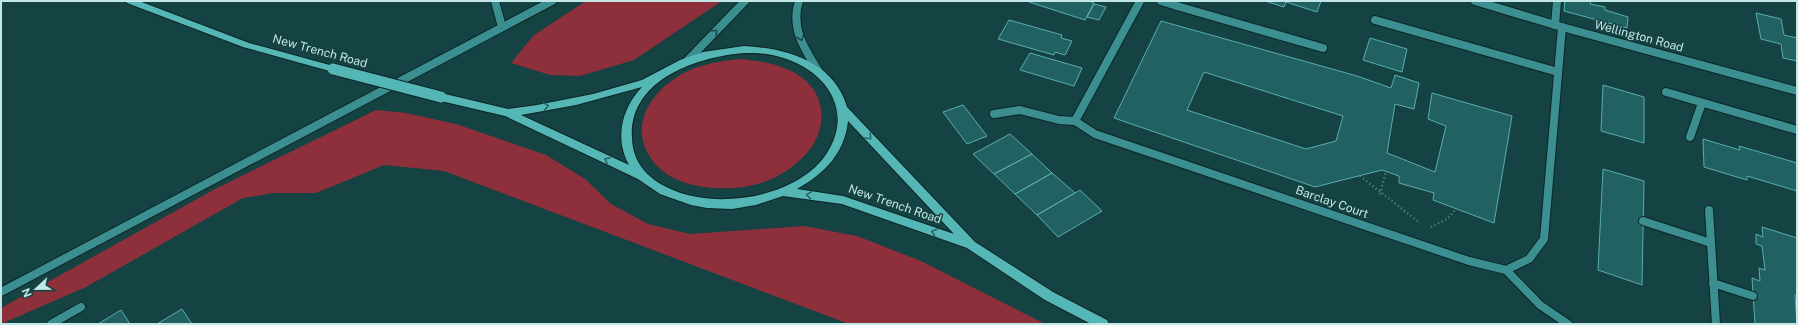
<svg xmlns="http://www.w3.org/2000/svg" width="1798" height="325" font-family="'Public Sans',sans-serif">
<rect width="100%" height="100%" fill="#154242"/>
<path fill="#8d303c" d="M 586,1 L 718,1 L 719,3 L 634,60 L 580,76 L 550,75 L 511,63 L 534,35 Z
M 741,59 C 759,61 775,63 791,71 C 828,88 831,132 802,158 C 791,169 777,178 761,183 C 729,193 674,191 652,160 C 626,124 654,87 688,71 C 705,63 723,61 741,59 Z
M 376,110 L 406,113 L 456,124 L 546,155 L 585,179 L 611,204 L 648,224 L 690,234 L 804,226 L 857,236 L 921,261 L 1045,324 L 849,324 L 444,171 L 384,165 L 316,193 L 273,193 L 243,198 L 86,287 L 1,324 L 1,308 L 215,189 Z"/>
<path fill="#216162" stroke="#5badae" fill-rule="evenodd" d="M 1026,1 L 1089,1 L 1094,3 L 1085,20 Z
M 1265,1 L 1321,1 L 1317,12 L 1286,2 L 1284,7 Z
M 1565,1 L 1591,1 L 1590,4 L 1605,7 L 1605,10 L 1628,17 L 1627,28 L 1564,11 Z
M 1094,4 L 1106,7 L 1099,20 L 1087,17 Z
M 1756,13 L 1781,19 L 1784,35 L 1797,38 L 1797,61 L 1783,58 L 1781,44 L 1761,39 Z
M 1009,20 L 1062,35 L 1061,38 L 1072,41 L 1065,55 L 1055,52 L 1054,55 L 998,39 Z
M 1161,21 L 1357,76 L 1391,88 L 1395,75 L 1419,83 L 1414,109 L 1395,104 L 1387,153 L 1435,172 L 1446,126 L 1428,119 L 1432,93 L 1512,116 L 1494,223 L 1433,200 L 1434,193 L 1399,183 L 1399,176 L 1382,170 L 1315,187 L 1114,118 ZM 1204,72 L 1343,116 L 1336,141 L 1306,149 L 1187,110 Z
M 1370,38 L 1407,49 L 1402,72 L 1363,60 Z
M 1030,53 L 1082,68 L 1074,86 L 1020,70 Z
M 1603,85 L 1644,97 L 1644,143 L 1601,131 Z
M 963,105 L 987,136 L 967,144 L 943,112 Z
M 1010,134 L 1032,154 L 994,174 L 973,154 Z
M 1703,139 L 1740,150 L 1739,146 L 1797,163 L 1797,191 L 1747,176 L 1747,180 L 1704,167 Z
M 1032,154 L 1052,173 L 1015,194 L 994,174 Z
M 1603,169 L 1644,181 L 1642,285 L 1598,270 Z
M 1052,173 L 1075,193 L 1037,215 L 1015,194 Z
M 1080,190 L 1102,211 L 1058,237 L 1037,215 Z
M 1762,227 L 1797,238 L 1797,295 L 1795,295 L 1797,324 L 1755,324 L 1752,278 L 1760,281 L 1759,268 L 1765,270 L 1762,246 L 1756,244 L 1756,234 L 1763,237 Z
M 182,309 L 192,324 L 157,324 Z
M 121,310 L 130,324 L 98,324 Z"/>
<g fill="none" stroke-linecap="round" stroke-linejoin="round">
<g stroke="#0c2626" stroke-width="10">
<path id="service" d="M 1177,6 L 1323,48
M 1375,20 L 1558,72
M 1555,25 L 1557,1
M 994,114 L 1020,110 L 1059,120 L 1075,121
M 1709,210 L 1716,324
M 1643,221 L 1711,243
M 1713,283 L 1753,296
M 1,292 L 552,1
M 51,324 L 81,307"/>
</g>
<g stroke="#0c2626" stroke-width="10">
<path id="minor" d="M 495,1 L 502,27
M 1140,1 L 1075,121 L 1095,134 L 1469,261 L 1506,270 L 1529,259 L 1544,239 L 1562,27
M 1161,1 L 1177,6
M 1666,92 L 1797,130
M 1690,137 L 1702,103
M 1506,270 L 1540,305 L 1568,324"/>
</g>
<g stroke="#0c2626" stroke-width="10">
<path id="tertiary" d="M 799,1 C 790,28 805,50 819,72
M 1475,1 L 1562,27 L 1797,91
M 688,60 L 745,1"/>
</g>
<g stroke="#0c2626" stroke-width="2">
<path id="trunk" d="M 125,1 L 139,1 L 249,43 L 337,67 L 338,69 L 333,72 L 243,47 L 127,3 Z
M 744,46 C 785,48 834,61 847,107 L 975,242 L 1053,292 L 1107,320 L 1109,324 L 1091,324 L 1045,300 L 967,248 L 842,204 L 783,196 L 756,205 L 732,209 L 707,208 L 691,205 L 660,194 L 638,179 L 505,116 L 441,101 L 436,97 L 441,93 L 508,109 L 537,105 L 593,94 L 642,80 L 680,60 L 703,52 ZM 744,53 C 756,53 768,53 780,57 C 824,69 855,109 827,153 C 799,197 718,210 673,190 C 651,181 633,165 632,139 C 628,80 696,57 744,53 ZM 642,87 C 622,108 614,138 629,165 L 521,115 L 576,105 ZM 848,121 L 954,234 L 843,196 L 797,189 C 824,174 845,153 848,121 Z"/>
</g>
<path stroke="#5f8989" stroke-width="2.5" stroke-dasharray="1 3" stroke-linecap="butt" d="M 1360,176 L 1420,223
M 1380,194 L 1386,171
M 1431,227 L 1447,219 L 1456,209"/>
<use href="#service" stroke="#3c8f90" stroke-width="8"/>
<use href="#minor" stroke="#3c8f90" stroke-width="8"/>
<use href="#tertiary" stroke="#3c8f90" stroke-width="8"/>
<use href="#trunk" fill="#55b6b6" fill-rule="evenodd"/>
<g stroke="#0c2626" stroke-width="13" stroke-linecap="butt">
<path id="trunk-bridge" d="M 333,69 L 441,97"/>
</g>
<use href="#trunk-bridge" stroke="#55b6b6" stroke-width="11"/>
</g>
<defs><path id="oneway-chevron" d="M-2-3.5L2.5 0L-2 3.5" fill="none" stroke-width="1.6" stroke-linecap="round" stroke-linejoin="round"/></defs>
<g stroke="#194a4a">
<use href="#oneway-chevron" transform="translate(715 32) rotate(-46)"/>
<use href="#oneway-chevron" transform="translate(801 38) rotate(70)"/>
</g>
<g stroke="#286565">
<use href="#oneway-chevron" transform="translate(546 106) rotate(-10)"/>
<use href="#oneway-chevron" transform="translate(869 137) rotate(47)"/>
<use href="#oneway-chevron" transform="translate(607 160) rotate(-155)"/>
<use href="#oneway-chevron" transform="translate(809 195) rotate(-172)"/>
<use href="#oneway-chevron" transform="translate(934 232) rotate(-161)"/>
</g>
<g text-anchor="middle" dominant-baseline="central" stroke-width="3" stroke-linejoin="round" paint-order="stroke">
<g font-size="12" fill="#c1e7e7" stroke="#154242">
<text transform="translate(1639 36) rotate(15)">Wellington Road</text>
<text transform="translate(320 51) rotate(15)">New Trench Road</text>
<text transform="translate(1332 202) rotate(19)">Barclay Court</text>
<text transform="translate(895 204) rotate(19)">New Trench Road</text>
</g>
</g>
<rect width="1798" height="325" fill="none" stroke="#c1e7e7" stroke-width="4"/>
<g transform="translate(36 289) rotate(248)" stroke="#154242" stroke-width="3" paint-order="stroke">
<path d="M0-3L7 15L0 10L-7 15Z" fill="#c1e7e7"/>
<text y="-6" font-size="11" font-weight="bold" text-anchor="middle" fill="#c1e7e7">N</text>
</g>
</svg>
